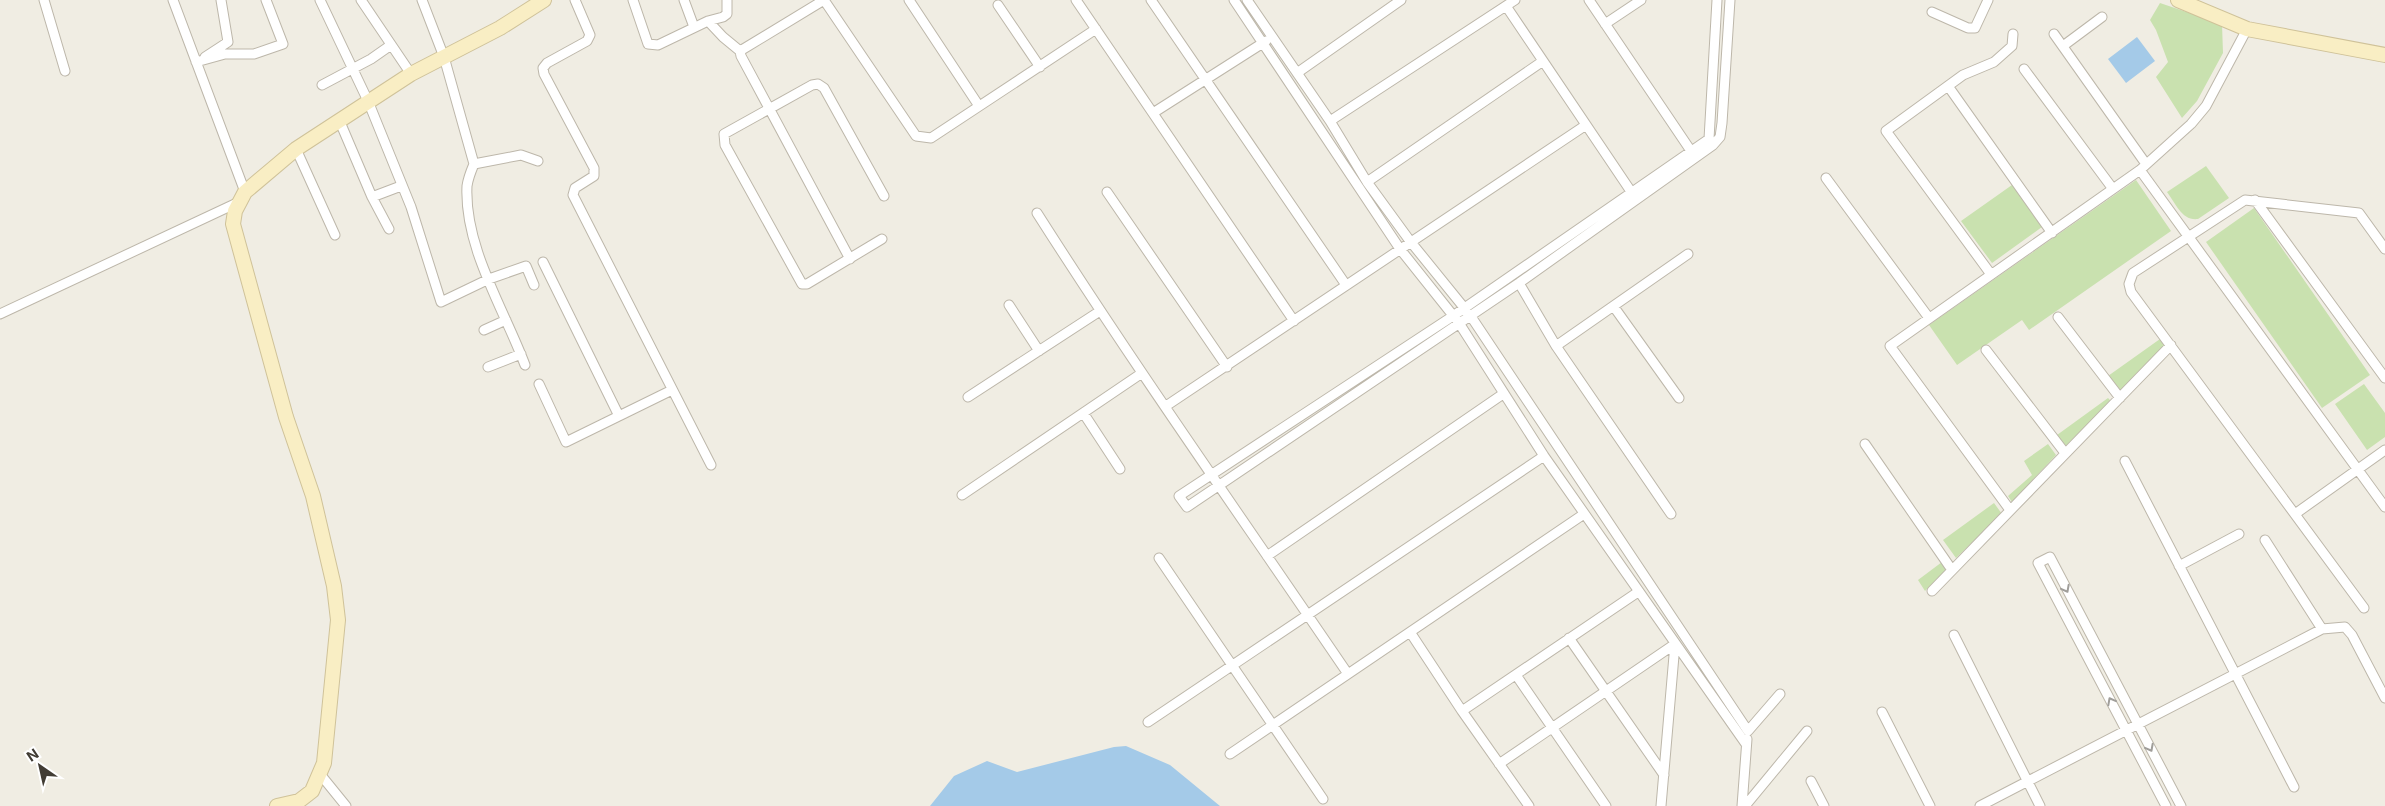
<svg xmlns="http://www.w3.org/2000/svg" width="2385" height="806" font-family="Inter,sans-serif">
<rect width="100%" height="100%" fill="#f0ede3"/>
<path fill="#c9e1af" d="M 2160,3 L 2222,24 L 2223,53 L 2197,101 L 2182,118 L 2156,77 L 2168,62 L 2156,30 L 2150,20 Z
M 2206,166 L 2229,198 L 2198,219 C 2182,221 2176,204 2167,192 Z
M 2136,180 L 2171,231 L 2029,330 L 2022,320 L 1957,365 L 1929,325 Z
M 2012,185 L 2042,227 L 1992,263 L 1961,221 Z
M 2254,208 L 2370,375 L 2322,408 L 2206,242 Z
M 2160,339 L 2165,345 L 2121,391 L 2108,376 Z
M 2364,384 L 2385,413 L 2385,437 L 2367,450 L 2335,404 Z
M 2108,398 L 2111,401 L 2066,447 L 2057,435 Z
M 2048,444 L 2056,455 L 2012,502 L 2008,496 L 2032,475 L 2024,461 Z
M 1994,503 L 2002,514 L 1956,558 L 1943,540 Z
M 1942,562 L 1948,568 L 1925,591 L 1918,580 Z"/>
<path fill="#a4cae8" d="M 2137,37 L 2155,61 L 2126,83 L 2108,59 Z
M 1126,746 L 1170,765 L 1220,806 L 930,806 L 954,776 L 987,761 L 1017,772 L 1114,747 Z"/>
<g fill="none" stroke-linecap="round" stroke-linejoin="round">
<g stroke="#bdb7aa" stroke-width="11">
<path id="minor" d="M 44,0 L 65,71
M 173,0 L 245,192
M 320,0 L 368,101 L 411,207 L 441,302 L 489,279 L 526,266 L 534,285
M 361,0 L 411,74
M 422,0 L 444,57 L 474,164 L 521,155 L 538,161
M 575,0 L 590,35 L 587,41 L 547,63 L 543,68 L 544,74 L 594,168 L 594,176 L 575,188 L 573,195 L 711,465
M 633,0 L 648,44 L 658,45 L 708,21 L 723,17 L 727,14 L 727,0
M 684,0 L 694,27
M 824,0 L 916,136 L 931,138 L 1096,29
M 824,0 L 740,51 L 741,56 L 850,259
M 909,0 L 979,106
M 1076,0 L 1294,321
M 1151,0 L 1346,285
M 1234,0 L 1400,249 L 1459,323 L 1544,456 L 1746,744
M 1247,0 L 1330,121 L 1367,182 L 1410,241 L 1470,315 L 1748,731 L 1780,694
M 1589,0 L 1691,151
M 1717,0 L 1709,139 L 1453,316 L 1179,496 L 1187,507 L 1519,283 L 1713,145 L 1720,137 L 1722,123 L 1730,0
M 998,5 L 1040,67
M 1506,6 L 1632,193
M 1932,12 L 1968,28 L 1975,28 L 1988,0
M 708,21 L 723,37 L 740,51
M 1605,24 L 1641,0
M 2054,34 L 2146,164
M 2063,46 L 2102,17
M 205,57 L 228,42 L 221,0
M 196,62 L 225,54 L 254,54 L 283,44 L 266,0
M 2024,69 L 2113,189
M 1297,73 L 1401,0
M 322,85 L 371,59 L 391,45
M 1948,86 L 2052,233
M 1153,113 L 1266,41
M 1330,121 L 1515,0
M 340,122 L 372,197 L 389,229
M 296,149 L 335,235
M 474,164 C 471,171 468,179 467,186 C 464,247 504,309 525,365
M 2140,170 L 2385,507
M 1826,178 L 1929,318
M 1367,182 L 1543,61
M 1107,192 L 1227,367
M 372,197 L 401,186
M 2255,200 L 2385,378
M 1037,213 C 1137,370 1244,521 1348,674
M 882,239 L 807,284 L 802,284 L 725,145 L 724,134 L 812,85 L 818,84 L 824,88 L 884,196
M 543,262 L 619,416
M 1990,273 L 1886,131 L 1963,75 L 1994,62 L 2012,46 L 2013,34
M 1519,283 L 1556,346 L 1671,514
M 1009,305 L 1039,351
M 1614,307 L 1679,398
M 0,314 L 239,202
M 2058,317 L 2120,398
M 484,330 L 506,320
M 1556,346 L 1688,254
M 1986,350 L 2065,453
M 488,367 L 521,354
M 539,384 L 566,442 L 672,390
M 968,397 L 1100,311
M 1166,406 L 1586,125
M 1084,414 L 1120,469
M 1865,444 L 1952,570
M 2125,461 L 2294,787
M 962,495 L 1142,373
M 2010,510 L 1890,346 L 2140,170 L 2191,124 L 2206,106 L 2247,29
M 2295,514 L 2385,450
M 2265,540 L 2322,629 L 2345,627 L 2352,635 L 2385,698
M 1267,556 L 1503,394
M 1159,558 L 1323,799
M 2179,566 L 2239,534
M 1932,591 L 2171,345
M 2364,608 L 2131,292 L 2129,284 L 2133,273 L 2245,200 L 2359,213 L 2385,249
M 1410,632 L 1462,711 L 1529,806
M 1954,635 L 2040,806
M 1569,638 L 1664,775
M 1516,675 L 1606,806
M 1462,711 L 1638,592
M 1882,712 L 1930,806
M 1148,722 L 1544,456
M 1230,754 L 1584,514
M 1499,764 L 1675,644
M 320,774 L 346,806
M 1811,781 L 1824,806
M 1661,806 L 1675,644
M 1742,806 L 1747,739
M 1745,806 L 1807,731
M 1980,806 L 2322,629
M 2166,806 L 2038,563 L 2050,557 L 2181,806"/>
</g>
<g stroke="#cfc299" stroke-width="16">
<path id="secondary" d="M 2178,0 L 2247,29 L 2385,55
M 277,806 L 299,801 L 312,791 L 324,763 L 338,620 L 334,586 L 313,496 L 286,417 L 233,224 L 235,211 L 245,192 L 296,149 L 411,74 L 500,28 L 544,0"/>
</g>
<use href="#minor" stroke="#fff" stroke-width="9"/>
<use href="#secondary" stroke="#f9eec4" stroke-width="14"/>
</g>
<defs><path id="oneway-chevron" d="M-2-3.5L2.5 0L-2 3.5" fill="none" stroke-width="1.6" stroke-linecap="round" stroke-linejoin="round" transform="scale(1.25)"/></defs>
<g stroke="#a09e9a">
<use href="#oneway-chevron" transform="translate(2066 589) rotate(62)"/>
<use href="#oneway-chevron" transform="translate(2111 701) rotate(-118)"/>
<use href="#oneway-chevron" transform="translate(2150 748) rotate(62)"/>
</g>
<g transform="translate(40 766) rotate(326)" stroke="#ffffff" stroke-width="4" paint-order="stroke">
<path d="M0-4L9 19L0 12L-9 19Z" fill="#413c34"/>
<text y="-8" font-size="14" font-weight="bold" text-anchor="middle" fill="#413c34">N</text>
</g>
</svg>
